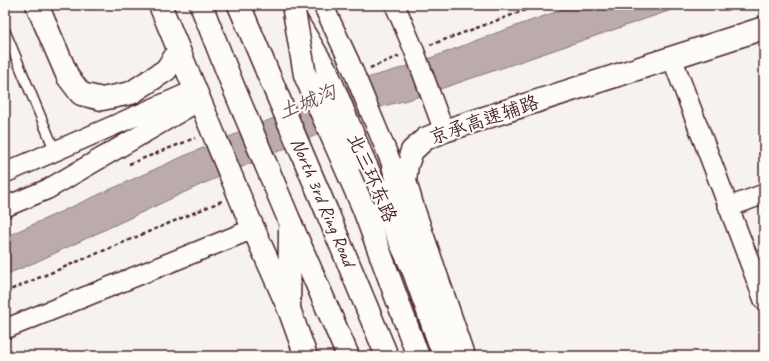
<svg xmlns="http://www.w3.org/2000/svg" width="769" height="361" font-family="Caveat,'LXGW WenKai TC',sans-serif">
<rect width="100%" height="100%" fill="#f6f3ef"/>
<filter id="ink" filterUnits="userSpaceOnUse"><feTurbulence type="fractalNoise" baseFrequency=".025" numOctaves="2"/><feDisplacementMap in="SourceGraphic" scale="8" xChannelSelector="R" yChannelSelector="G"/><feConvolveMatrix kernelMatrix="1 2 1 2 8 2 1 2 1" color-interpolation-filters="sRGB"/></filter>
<g filter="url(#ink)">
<path fill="#bbabac" stroke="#8e7378" d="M 575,5 L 686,5 L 411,99 L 384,106 L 198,186 L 36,262 L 5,275 L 5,237 L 184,156 L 373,76 C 409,67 442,54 477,40 C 509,28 542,17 575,5 Z"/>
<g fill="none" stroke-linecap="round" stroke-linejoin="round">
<g stroke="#4a1f2b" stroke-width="12">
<path id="lane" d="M 5,31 L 55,151"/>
</g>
<g stroke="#4a1f2b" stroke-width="22">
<path id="street" d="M 323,5 L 349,61
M 395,5 L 414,50 L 444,131
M 672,58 L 764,300
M 391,162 L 409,247
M 5,173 L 195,90
M 5,207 L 48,189 L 199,101
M 729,207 L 764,194
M 5,329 L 253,229"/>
</g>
<g stroke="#4a1f2b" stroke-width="25">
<path id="secondary" d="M 160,5 L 207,118
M 296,20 L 327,72
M 363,159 L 414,272 L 444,356
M 246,212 L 289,309 L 306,356
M 464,356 L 413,208 L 405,181 L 407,165 L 412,151 L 425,139 L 444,131 L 764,28"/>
</g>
<g stroke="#4a1f2b" stroke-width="25">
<path id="highway" d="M 37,5 L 68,77 L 81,94 L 102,99 L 131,93 L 166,70 L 179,51
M 201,5 L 233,86
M 239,5 L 267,71
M 363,207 L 418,356
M 327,212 L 387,356
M 290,222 L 348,356
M 289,309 L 290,230"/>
</g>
<path stroke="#4a1f2b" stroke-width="2.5" stroke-dasharray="4 3" stroke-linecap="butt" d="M 430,45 L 539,5
M 370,68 L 399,56
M 129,164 L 195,138
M 5,292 L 222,201"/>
<use href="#lane" stroke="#fdfcf7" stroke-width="9"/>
<use href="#street" stroke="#fdfcf7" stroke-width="19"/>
<use href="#secondary" stroke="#fdfcf7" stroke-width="22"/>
<use href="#highway" stroke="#fdfcf7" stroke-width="22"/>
<g stroke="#4a1f2b" stroke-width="22" stroke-linecap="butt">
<path id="street-bridge" d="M 349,61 L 391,162"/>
</g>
<g stroke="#4a1f2b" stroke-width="25" stroke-linecap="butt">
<path id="secondary-bridge" d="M 327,72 L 363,159
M 207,118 L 246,212"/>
</g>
<g stroke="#4a1f2b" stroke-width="25" stroke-linecap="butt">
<path id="highway-bridge" d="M 294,5 L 294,11 L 305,75 L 363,207
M 267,71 L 327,212
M 233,86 L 290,222"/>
</g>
<use href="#street-bridge" stroke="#fdfcf7" stroke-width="19"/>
<use href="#secondary-bridge" stroke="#fdfcf7" stroke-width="22"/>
<use href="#highway-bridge" stroke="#fdfcf7" stroke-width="22"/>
</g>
</g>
<g text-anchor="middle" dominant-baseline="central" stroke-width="4" stroke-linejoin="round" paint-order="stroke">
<g font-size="19" fill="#4a1f2b" stroke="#fdfcf7">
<text transform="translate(484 120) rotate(-19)">京承高速辅路</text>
<text transform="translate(372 178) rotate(66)">北三环东路</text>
<text transform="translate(323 202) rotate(67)">North 3rd Ring Road</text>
</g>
<g font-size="20" font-style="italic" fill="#725058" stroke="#fdfcf7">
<text transform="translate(307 102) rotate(-22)">土城沟</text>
</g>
</g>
<rect width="769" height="361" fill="none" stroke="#fdfcf7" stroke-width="20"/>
<rect x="10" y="10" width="749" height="341" fill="none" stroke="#4a1f2b" stroke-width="1.5" filter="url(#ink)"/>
</svg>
